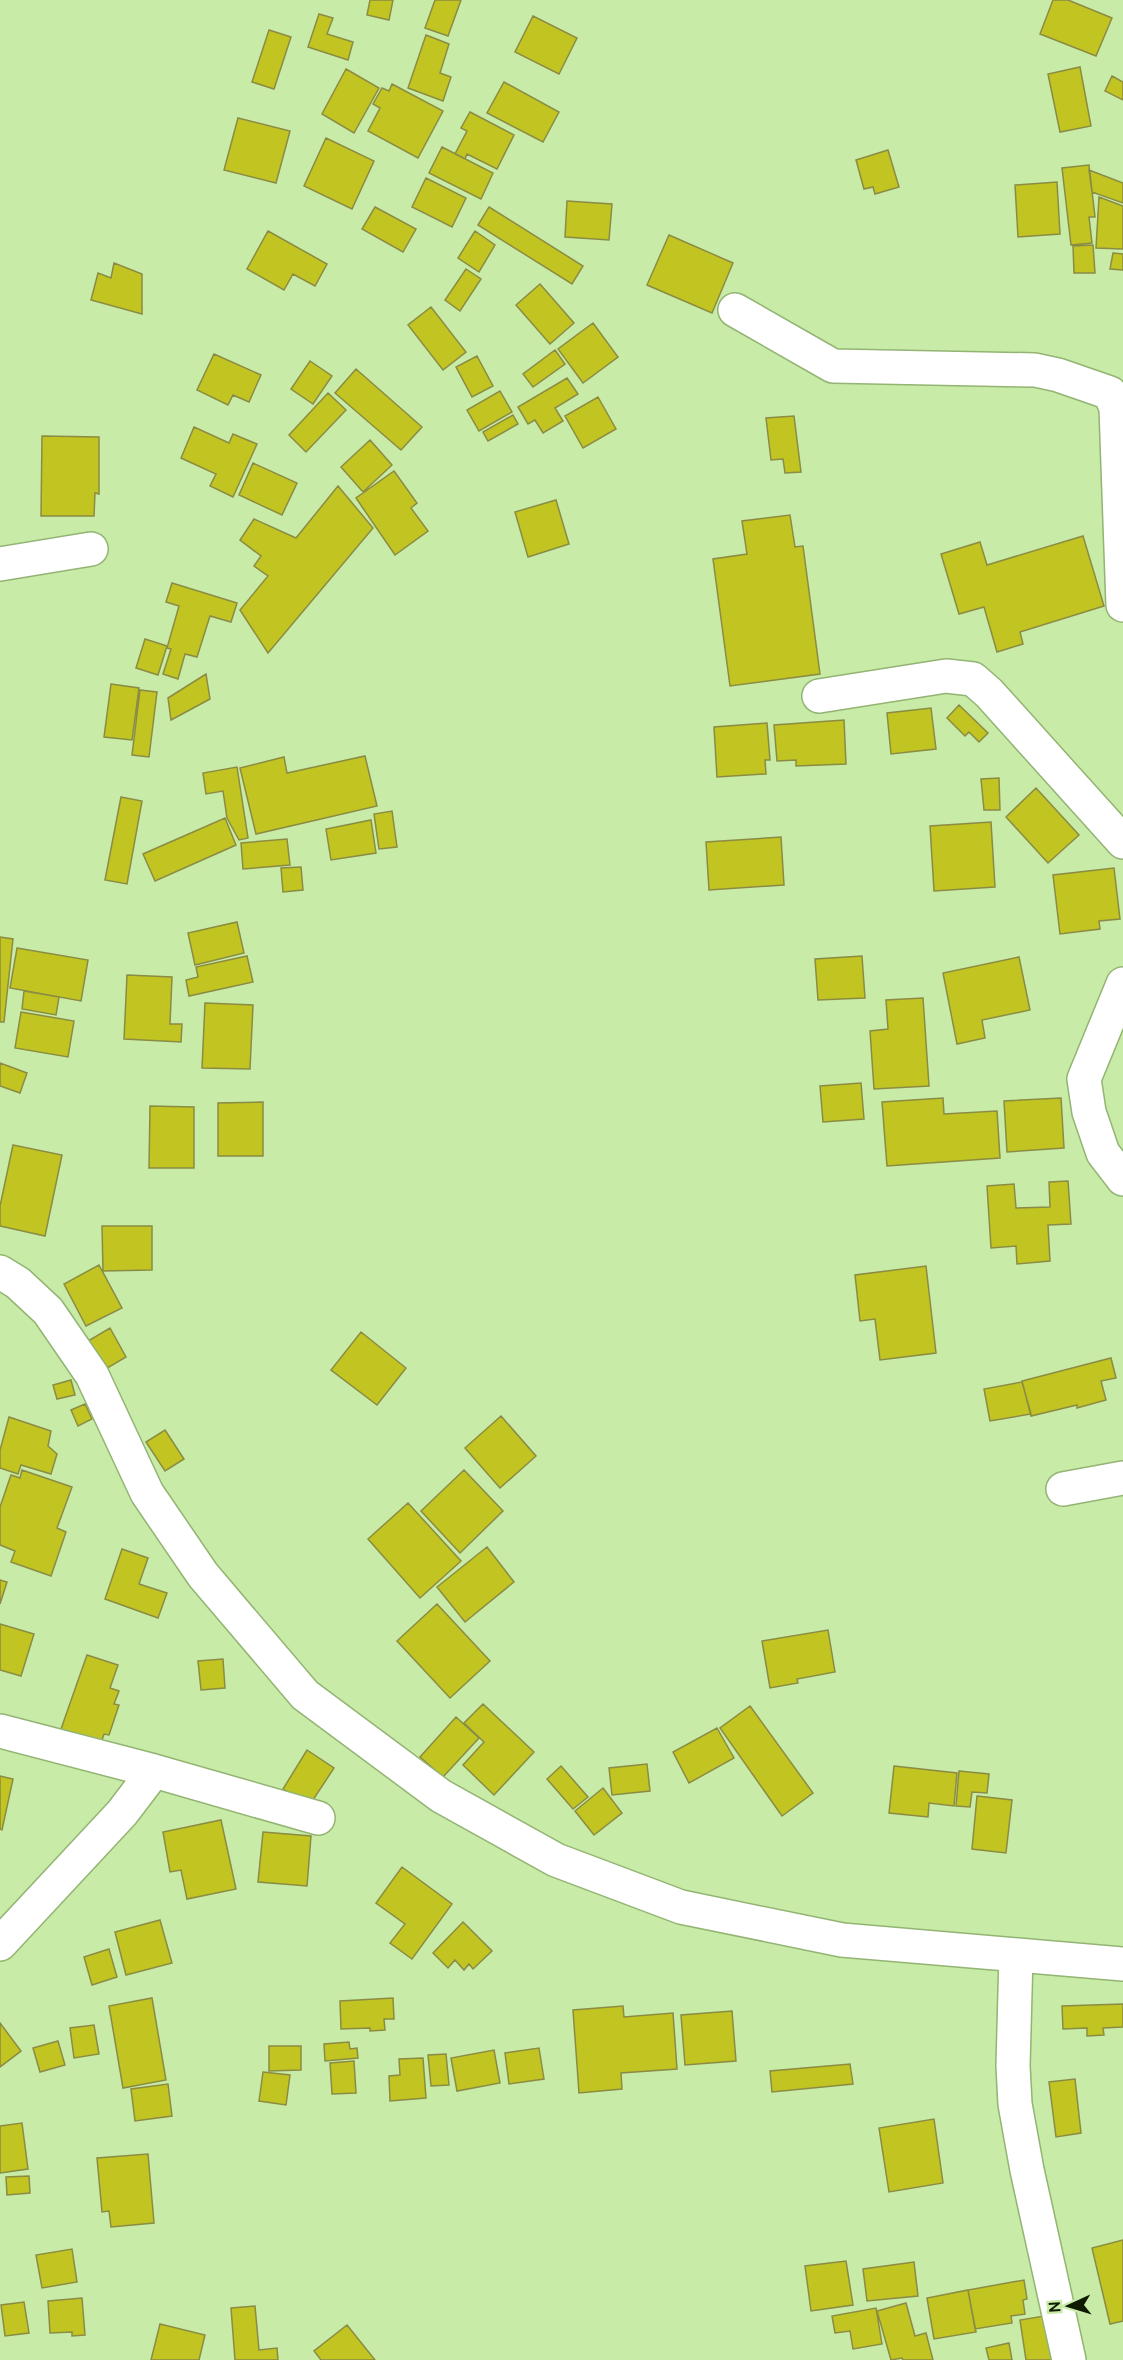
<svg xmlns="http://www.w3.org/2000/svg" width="1123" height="2360" font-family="Cabin,sans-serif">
<rect width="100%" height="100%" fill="#c8eba7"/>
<path fill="#c2c421" stroke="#8a8c43" stroke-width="1.5" d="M 370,0 L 393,0 L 389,20 L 367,15 Z
M 435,0 L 461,0 L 448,36 L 425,28 Z
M 1053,0 L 1068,0 L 1112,18 L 1096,56 L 1040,34 Z
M 319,14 L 333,18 L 327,34 L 353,42 L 348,60 L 308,47 Z
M 533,16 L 577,38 L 559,74 L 515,52 Z
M 269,30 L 291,37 L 274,89 L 252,82 Z
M 426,35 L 449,44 L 440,73 L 451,77 L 443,101 L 408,88 Z
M 1080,67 L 1091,126 L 1060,132 L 1048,74 Z
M 346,69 L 379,88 L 354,133 L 322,114 Z
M 1112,76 L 1123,82 L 1123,100 L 1105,91 Z
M 504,82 L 559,112 L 543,142 L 487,113 Z
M 392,84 L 443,111 L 418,158 L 368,131 L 380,108 L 373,104 L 382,88 L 389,91 Z
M 470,112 L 514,135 L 497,169 L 467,154 L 465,159 L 455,154 L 467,131 L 461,128 Z
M 238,118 L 290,131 L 276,183 L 224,170 Z
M 326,138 L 374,161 L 352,209 L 304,186 Z
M 442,147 L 493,173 L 481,199 L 429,173 Z
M 888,150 L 899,187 L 875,194 L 873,187 L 864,189 L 856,160 Z
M 1089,165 L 1095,217 L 1089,217 L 1092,243 L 1071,245 L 1062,168 Z
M 1089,170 L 1123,183 L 1123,203 L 1092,192 Z
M 426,178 L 466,198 L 452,227 L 412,207 Z
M 1057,182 L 1060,234 L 1018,237 L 1015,185 Z
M 1099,197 L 1123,206 L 1123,249 L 1096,248 Z
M 567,201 L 612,204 L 609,240 L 565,237 Z
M 375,207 L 416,229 L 403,252 L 362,229 Z
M 489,207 L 583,266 L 572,284 L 478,225 Z
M 268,231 L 327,264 L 315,286 L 293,274 L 284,290 L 247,269 Z
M 475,231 L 495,245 L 479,272 L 458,258 Z
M 669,235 L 733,263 L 712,313 L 647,285 Z
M 1093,245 L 1095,273 L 1074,273 L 1073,246 Z
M 1113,253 L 1123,254 L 1123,270 L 1110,269 Z
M 114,263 L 142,274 L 142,314 L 91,300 L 98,273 L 111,278 Z
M 466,269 L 481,279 L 460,311 L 445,300 Z
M 540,284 L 574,323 L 550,344 L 516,305 Z
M 431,307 L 466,352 L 443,370 L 408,325 Z
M 593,323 L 618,357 L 583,383 L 558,349 Z
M 555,350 L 565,364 L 533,387 L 523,374 Z
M 214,354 L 261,375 L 249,402 L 233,395 L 228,405 L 197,390 Z
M 477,356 L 493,386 L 472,397 L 456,367 Z
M 310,361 L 332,376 L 313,404 L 291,389 Z
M 356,369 L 422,427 L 401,450 L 335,393 Z
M 567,378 L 578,394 L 555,408 L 563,421 L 543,433 L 535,420 L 528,424 L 518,407 Z
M 500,391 L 512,412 L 479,431 L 467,410 Z
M 328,393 L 346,410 L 306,452 L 289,435 Z
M 598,397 L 616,429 L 583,448 L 565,416 Z
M 513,415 L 518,424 L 488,441 L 483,432 Z
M 794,416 L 801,472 L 785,473 L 783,459 L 771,460 L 766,418 Z
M 194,427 L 229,443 L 233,434 L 257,444 L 233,497 L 210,486 L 216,474 L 181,458 Z
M 42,436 L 99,437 L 99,494 L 95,493 L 94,516 L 41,516 Z
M 370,440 L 392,465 L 363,492 L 341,467 Z
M 253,463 L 297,483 L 282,515 L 239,495 Z
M 394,471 L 417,503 L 411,508 L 428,531 L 395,555 L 356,498 Z
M 338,486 L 373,528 L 268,653 L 240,610 L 268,576 L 254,566 L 261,556 L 240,540 L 254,519 L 296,538 Z
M 556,500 L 569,544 L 528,557 L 515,512 Z
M 790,515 L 795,547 L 803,546 L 820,674 L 730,686 L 713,559 L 747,554 L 742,521 Z
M 1083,536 L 1104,606 L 1020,632 L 1023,644 L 997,652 L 984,607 L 959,614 L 941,554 L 980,542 L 987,565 Z
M 172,583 L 237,603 L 231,622 L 210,616 L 197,657 L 185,654 L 178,679 L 163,674 L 171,649 L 167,648 L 179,606 L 166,602 Z
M 145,639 L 167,646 L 158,675 L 136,668 Z
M 206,674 L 210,699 L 171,720 L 168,698 Z
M 111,684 L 139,688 L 132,740 L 104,737 Z
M 140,690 L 157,692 L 149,757 L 132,755 Z
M 959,705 L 988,733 L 979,742 L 969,732 L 965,736 L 947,718 Z
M 931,708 L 936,749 L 891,754 L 887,713 Z
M 844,720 L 846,764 L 796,766 L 796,760 L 777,761 L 774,725 Z
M 767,723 L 770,760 L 765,760 L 766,774 L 717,777 L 714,727 Z
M 365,756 L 377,806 L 256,834 L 240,768 L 284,757 L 287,773 Z
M 237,767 L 248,838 L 239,840 L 227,818 L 223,791 L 206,794 L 203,773 Z
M 999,778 L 1000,810 L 984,810 L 981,779 Z
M 1036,788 L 1079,835 L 1048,863 L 1006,817 Z
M 121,797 L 142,801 L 127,884 L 105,880 Z
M 392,811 L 397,847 L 379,849 L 374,814 Z
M 225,818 L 236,845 L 155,881 L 143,854 Z
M 371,820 L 376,853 L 331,860 L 326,829 Z
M 991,822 L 995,887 L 934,891 L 930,826 Z
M 781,837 L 784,885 L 709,890 L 706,842 Z
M 287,839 L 290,865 L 243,869 L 241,843 Z
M 301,867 L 303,890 L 283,892 L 281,868 Z
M 1114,868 L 1120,919 L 1099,921 L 1100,929 L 1060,934 L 1053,875 Z
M 237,922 L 244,953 L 195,965 L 188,933 Z
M 0,937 L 13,939 L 4,1022 L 0,1022 Z
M 17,948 L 88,960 L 81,1001 L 10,988 Z
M 247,956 L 253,982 L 189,996 L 186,980 L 198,977 L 196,967 Z
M 862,956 L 865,998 L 818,1000 L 815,959 Z
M 1019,957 L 1030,1010 L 982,1020 L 985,1038 L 957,1044 L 943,973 Z
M 127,975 L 172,977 L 170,1024 L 182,1024 L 181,1042 L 124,1039 Z
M 24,991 L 59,997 L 56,1015 L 22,1009 Z
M 923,998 L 929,1086 L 874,1089 L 870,1031 L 888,1029 L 886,1000 Z
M 205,1003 L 253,1005 L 250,1069 L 202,1068 Z
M 21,1012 L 74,1021 L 68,1057 L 15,1048 Z
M 0,1063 L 27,1073 L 20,1093 L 0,1086 Z
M 861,1083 L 864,1119 L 823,1122 L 820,1086 Z
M 943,1098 L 944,1114 L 997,1111 L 1000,1158 L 887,1166 L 882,1102 Z
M 1061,1098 L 1064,1148 L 1007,1152 L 1004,1101 Z
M 263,1102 L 263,1156 L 218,1156 L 218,1103 Z
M 150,1106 L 194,1107 L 194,1168 L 149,1168 Z
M 13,1145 L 62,1155 L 45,1236 L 0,1226 L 0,1206 Z
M 1068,1181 L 1071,1224 L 1048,1225 L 1050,1261 L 1017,1264 L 1016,1246 L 991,1248 L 987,1186 L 1014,1184 L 1016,1208 L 1050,1207 L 1049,1182 Z
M 102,1226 L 152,1226 L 152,1270 L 103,1271 Z
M 99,1265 L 122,1308 L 86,1326 L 64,1284 Z
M 926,1266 L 936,1353 L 880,1360 L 875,1319 L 860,1321 L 855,1275 Z
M 110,1328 L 126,1357 L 104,1370 L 88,1341 Z
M 361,1332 L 406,1368 L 377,1405 L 331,1370 Z
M 1111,1358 L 1116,1378 L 1101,1381 L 1106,1400 L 1077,1408 L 1077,1405 L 1031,1416 L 1022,1381 Z
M 71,1380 L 75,1395 L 57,1399 L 53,1385 Z
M 1022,1382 L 1031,1414 L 990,1421 L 984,1389 Z
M 85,1404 L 92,1419 L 78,1426 L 71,1410 Z
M 501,1416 L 536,1456 L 500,1488 L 465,1448 Z
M 9,1417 L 51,1431 L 48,1446 L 57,1454 L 51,1474 L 21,1465 L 18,1474 L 0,1468 L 0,1450 Z
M 165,1430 L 184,1459 L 165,1471 L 146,1442 Z
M 22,1470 L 72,1487 L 57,1528 L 66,1532 L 51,1576 L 11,1562 L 15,1551 L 0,1545 L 0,1507 L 11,1475 L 20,1478 Z
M 464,1470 L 503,1511 L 460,1553 L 421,1511 Z
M 408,1503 L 461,1561 L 420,1598 L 368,1539 Z
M 487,1547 L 514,1582 L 465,1622 L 437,1587 Z
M 122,1549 L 148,1558 L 139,1584 L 167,1593 L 158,1618 L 105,1599 Z
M 0,1580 L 7,1582 L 0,1604 Z
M 437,1604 L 490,1661 L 450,1698 L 397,1641 Z
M 0,1624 L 34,1634 L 21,1676 L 0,1670 Z
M 828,1630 L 835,1672 L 797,1679 L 798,1683 L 770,1688 L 762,1641 Z
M 87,1655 L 118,1665 L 110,1688 L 119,1691 L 114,1704 L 119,1705 L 109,1735 L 104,1734 L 101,1743 L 61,1729 Z
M 223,1659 L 225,1688 L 201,1690 L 198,1661 Z
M 483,1704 L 534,1752 L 494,1795 L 463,1765 L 484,1742 L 464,1723 Z
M 750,1706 L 813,1793 L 782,1816 L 720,1728 Z
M 456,1717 L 479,1738 L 443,1777 L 420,1757 Z
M 717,1728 L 734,1758 L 689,1783 L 673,1752 Z
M 307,1750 L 334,1768 L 309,1806 L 283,1789 Z
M 647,1764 L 650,1791 L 612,1795 L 609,1768 Z
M 561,1766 L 588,1797 L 573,1809 L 547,1779 Z
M 894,1766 L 957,1773 L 954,1806 L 929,1803 L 928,1817 L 889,1813 Z
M 959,1771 L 989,1774 L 987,1793 L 972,1792 L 970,1807 L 956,1806 Z
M 0,1776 L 13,1779 L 2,1830 L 0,1829 Z
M 603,1788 L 622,1813 L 594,1835 L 575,1811 Z
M 977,1796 L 1012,1800 L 1006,1853 L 972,1849 Z
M 221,1820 L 236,1889 L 187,1899 L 181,1870 L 170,1872 L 163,1832 Z
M 263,1832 L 311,1836 L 307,1886 L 258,1882 Z
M 402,1867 L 452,1904 L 412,1959 L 390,1943 L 405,1924 L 376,1903 Z
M 160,1920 L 172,1963 L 126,1975 L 115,1932 Z
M 463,1922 L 492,1951 L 473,1969 L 469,1964 L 464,1970 L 455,1960 L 448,1968 L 433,1953 Z
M 109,1949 L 117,1977 L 92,1985 L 84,1957 Z
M 152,1998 L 166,2080 L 123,2088 L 109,2006 Z
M 393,1998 L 394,2019 L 384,2019 L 385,2030 L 370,2031 L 370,2028 L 341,2029 L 340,2001 Z
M 1123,2004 L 1123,2027 L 1103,2028 L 1104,2035 L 1087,2036 L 1087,2028 L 1063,2029 L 1062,2006 Z
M 623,2006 L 624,2017 L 673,2013 L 677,2069 L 621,2073 L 622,2089 L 579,2093 L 573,2010 Z
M 732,2011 L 736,2061 L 685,2065 L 681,2015 Z
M 0,2023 L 21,2051 L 0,2067 Z
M 94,2025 L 99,2054 L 74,2058 L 70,2028 Z
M 58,2041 L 65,2065 L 40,2072 L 33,2048 Z
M 349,2042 L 350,2049 L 357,2048 L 358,2058 L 325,2061 L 324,2044 Z
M 269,2046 L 301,2046 L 301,2070 L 269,2071 Z
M 539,2048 L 544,2079 L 509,2084 L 505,2053 Z
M 494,2050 L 500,2083 L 457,2091 L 451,2058 Z
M 446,2054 L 449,2085 L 431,2086 L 428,2055 Z
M 423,2058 L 426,2098 L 390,2101 L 389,2076 L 400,2075 L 399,2059 Z
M 354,2061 L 356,2093 L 332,2094 L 330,2063 Z
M 850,2064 L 853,2084 L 772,2092 L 770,2071 Z
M 263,2072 L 290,2075 L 286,2105 L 259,2101 Z
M 1075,2079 L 1081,2133 L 1056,2137 L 1049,2082 Z
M 168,2084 L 172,2116 L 135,2121 L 131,2089 Z
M 934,2119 L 943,2183 L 889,2192 L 879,2128 Z
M 22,2123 L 28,2169 L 0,2173 L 0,2126 Z
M 148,2154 L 154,2223 L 111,2227 L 109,2211 L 102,2212 L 97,2158 Z
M 29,2176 L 30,2193 L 7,2195 L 6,2177 Z
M 1123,2240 L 1123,2321 L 1110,2324 L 1092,2248 Z
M 72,2249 L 77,2282 L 42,2288 L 36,2255 Z
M 846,2261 L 853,2305 L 811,2311 L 805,2266 Z
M 914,2262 L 918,2296 L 867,2301 L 863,2269 Z
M 1024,2280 L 1027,2299 L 1023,2300 L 1025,2314 L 1011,2316 L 1012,2323 L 975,2329 L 968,2290 Z
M 968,2290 L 976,2332 L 934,2339 L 927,2298 Z
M 82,2298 L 85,2335 L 72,2336 L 72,2332 L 50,2333 L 48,2301 Z
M 24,2302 L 29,2333 L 5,2336 L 1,2305 Z
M 906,2303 L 915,2336 L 926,2333 L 933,2360 L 903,2360 L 902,2358 L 891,2360 L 877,2311 Z
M 255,2306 L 259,2350 L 277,2348 L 278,2360 L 235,2360 L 231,2308 Z
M 876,2308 L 882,2344 L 853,2349 L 850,2331 L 835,2333 L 832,2316 Z
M 1050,2315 L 1057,2360 L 1026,2360 L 1020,2320 Z
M 160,2324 L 205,2335 L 199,2360 L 151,2360 Z
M 347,2325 L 375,2360 L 321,2360 L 314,2351 Z
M 1009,2343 L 1012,2360 L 989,2360 L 986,2348 Z"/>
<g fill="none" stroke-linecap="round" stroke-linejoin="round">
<g stroke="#93b473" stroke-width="36">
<path id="minor" d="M 735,310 L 833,366 L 1035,370 L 1058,375 L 1110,393 L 1116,408 L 1123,605
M 0,564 L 91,549
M 819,696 L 946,676 L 973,679 L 989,693 L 1123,842
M 1123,984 L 1084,1079 L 1089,1112 L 1103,1153 L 1123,1179
M 0,1272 L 18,1283 L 48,1311 L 92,1375 L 147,1493 L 203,1575 L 305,1695 L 441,1796 L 556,1860 L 681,1907 L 842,1940 L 1123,1964
M 1063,1489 L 1123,1478
M 0,1731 L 154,1771 L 318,1818
M 0,1944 L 122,1813 L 154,1771
M 1016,1955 L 1013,2066 L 1015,2104 L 1027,2170 L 1069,2360"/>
</g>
<use href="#minor" stroke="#fff" stroke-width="33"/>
</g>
<g transform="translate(1069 2306) rotate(266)" stroke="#c8eba7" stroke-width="4.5" paint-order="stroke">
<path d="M0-4.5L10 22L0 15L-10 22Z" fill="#0f1a02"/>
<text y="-9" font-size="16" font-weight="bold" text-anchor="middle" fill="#0f1a02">N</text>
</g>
</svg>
